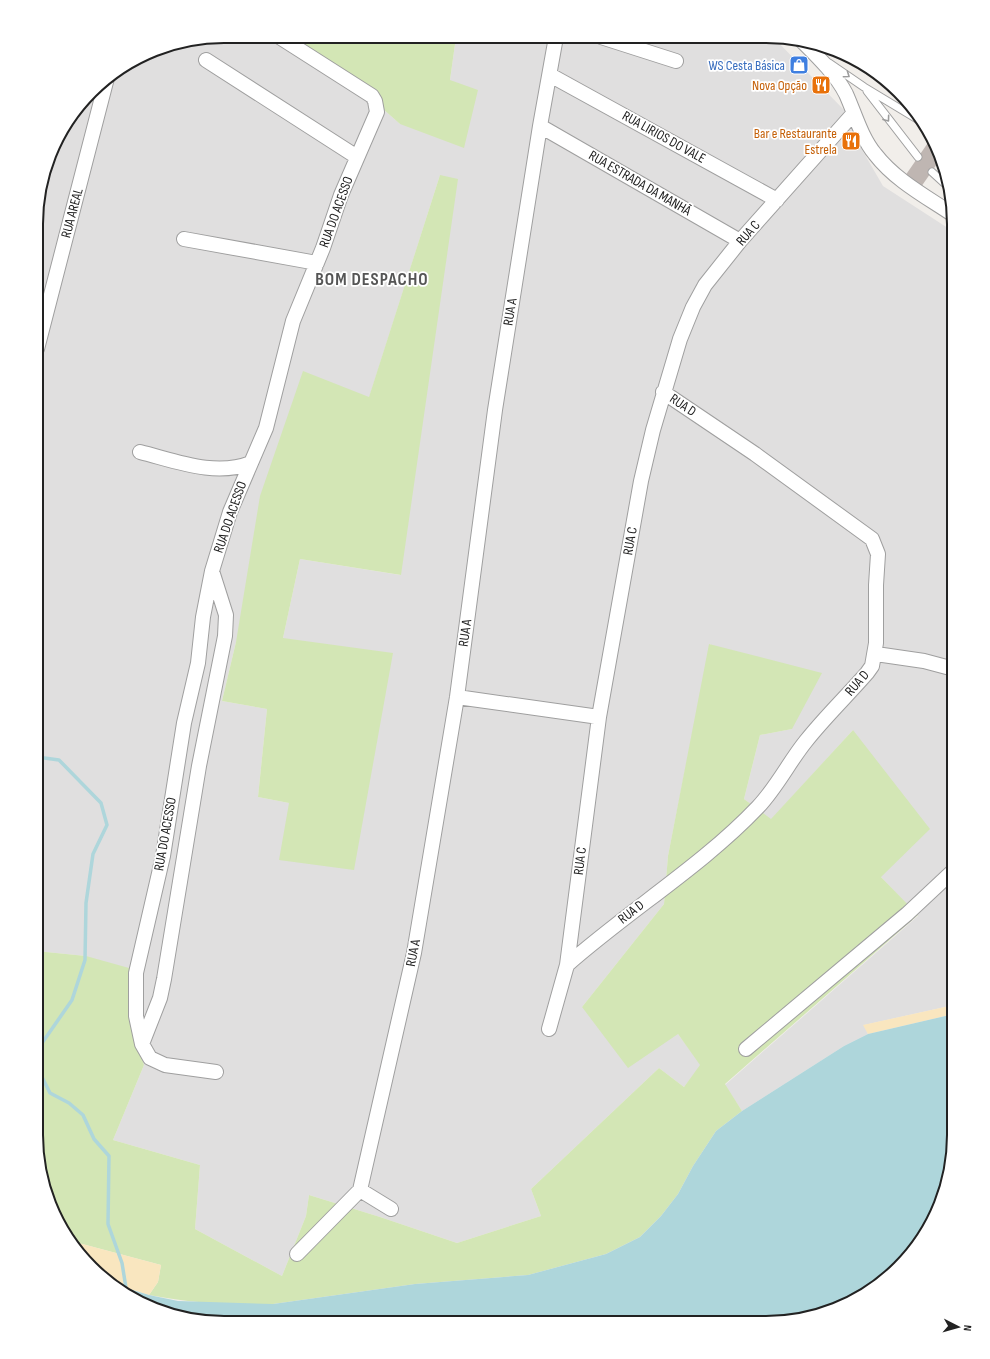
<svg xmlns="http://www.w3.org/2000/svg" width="990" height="1359" font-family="'Sofia Sans Condensed',sans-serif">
<rect width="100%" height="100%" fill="#f1eeea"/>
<path fill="#e0dfdf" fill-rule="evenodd" d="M 224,36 L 275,36 L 383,109 L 400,124 L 450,80 L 456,37 L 774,38 L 845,111 L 861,148 L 883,186 L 954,232 L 954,1005 L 864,1025 L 868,1034 L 844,1046 L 742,1111 L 725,1085 L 918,916 L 881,877 L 853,730 L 771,820 L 744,799 L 760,735 L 792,729 L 710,644 L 668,856 L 664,904 L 582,1007 L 678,1034 L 701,1065 L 684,1087 L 659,1068 L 531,1189 L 541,1216 L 457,1243 L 380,1217 L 309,1195 L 306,1216 L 282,1276 L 195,1229 L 200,1165 L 113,1140 L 144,1065 L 86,956 L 36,951 L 38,199 L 61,130 L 100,82 L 163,46 ZM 440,175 L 400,575 L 300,559 L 283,638 L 354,870 L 289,803 L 258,797 L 267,709 L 222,701 L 236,642 L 369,398 Z"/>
<path fill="#d3e6b5" d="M 275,36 L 456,37 L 450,80 L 478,90 L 464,148 L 400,124 L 383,109 Z
M 440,175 L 458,179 L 401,575 L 300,559 L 283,638 L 393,653 L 354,870 L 279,860 L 289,803 L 258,797 L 267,709 L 222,701 L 236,642 L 260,496 L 303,371 L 369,397 Z
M 709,644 L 822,673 L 792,729 L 760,735 L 744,799 L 771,819 L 853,730 L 930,829 L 881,877 L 918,915 L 725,1084 L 742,1111 L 716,1131 L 693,1166 L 678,1194 L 661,1216 L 640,1237 L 606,1254 L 528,1275 L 415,1284 L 273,1304 C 231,1305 190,1303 149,1295 L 158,1282 L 161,1265 L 71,1241 L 55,1218 L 36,1135 L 36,951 L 86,956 L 129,968 L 130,1019 L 144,1065 L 113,1140 L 200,1165 L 195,1229 L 282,1276 L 306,1216 L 309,1195 L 380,1217 L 457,1243 L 541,1216 L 531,1189 L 659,1068 L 684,1087 L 700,1065 L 678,1034 L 628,1068 L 582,1007 L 664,904 L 668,856 Z"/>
<path fill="#f9e6bf" d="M 954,1005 L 954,1014 L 868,1034 L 863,1025 Z
M 71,1241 L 161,1265 L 158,1282 L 149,1295 L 110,1283 L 83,1259 Z"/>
<path fill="#aed6db" d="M 954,1014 L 954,1148 L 944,1196 L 922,1239 L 890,1276 L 849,1304 L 766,1323 L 200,1321 L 119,1291 L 110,1283 L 149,1295 L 178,1301 L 273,1304 L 415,1284 L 528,1275 L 606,1254 L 640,1237 L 661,1216 L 678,1194 L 693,1166 L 716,1131 L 742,1111 L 844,1046 L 868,1034 Z"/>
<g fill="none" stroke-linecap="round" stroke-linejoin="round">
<path stroke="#aed6db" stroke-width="3.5" d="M 37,757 L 59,760 L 101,803 L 107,825 L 93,854 L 86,903 L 85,960 L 72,1000 L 40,1046 L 38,1069 L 50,1093 L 69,1103 L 83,1115 L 94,1139 L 109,1156 L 108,1224 L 122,1263 L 126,1288"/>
</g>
<path fill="#bfb6b2" d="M 932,137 L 935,141 L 939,161 L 921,187 L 905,176 Z"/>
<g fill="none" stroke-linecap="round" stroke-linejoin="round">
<g stroke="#9f9f9f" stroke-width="9">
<path id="service" d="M 829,63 L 864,87 L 917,119
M 867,91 L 918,157
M 932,172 L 944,183"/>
</g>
<g stroke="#9f9f9f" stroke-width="16">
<path id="minor" d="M 601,37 L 676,61
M 801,40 C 816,55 836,74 846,94 C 855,114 861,137 875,154 C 895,180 925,196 952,214
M 206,60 L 357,157
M 550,75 L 777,200
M 540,126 L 740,241
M 184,239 L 317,263
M 37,349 L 107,78
M 140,452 C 176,461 215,477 251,463
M 876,654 L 924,661 L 954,669
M 457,697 L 599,717
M 567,965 C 628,911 703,865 758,807 C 777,787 789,762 806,741 C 825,717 847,696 867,673 L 872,666 L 876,643 L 876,585 L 878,554 L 872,539 L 755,454 L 663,392
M 549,1029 L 567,965 L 599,717 L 641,481 L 653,430 L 680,339 L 693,307 L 705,285 L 740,241 L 853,114
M 142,1044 L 160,998 L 164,979 L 199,766 L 225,636 L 226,615 L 212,571
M 746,1049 L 907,914 L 954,870
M 216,1072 L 165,1065 L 150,1058 L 142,1044 L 136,1016 L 136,973 L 163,856 L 184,723 L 198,663 L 203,617 L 212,571 L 230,512 L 266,428 L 293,321 L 323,248 L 341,195 L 377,112 L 375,101 L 372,96 L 278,36
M 391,1209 L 360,1190 L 414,953 L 457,697 L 495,410 L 540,126 L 556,37
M 297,1254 L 360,1190"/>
</g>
<use href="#service" stroke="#fff" stroke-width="7"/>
<use href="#minor" stroke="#fff" stroke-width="14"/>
</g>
<defs><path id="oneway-chevron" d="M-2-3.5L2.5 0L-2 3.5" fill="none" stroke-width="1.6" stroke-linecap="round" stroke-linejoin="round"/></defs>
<g stroke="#9c9c9c">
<use href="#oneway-chevron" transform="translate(847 75) rotate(35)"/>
<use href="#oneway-chevron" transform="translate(887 119) rotate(54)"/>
</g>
<defs>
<g id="shop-square" transform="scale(1)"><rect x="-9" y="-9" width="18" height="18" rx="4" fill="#3f7fe0" stroke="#fff"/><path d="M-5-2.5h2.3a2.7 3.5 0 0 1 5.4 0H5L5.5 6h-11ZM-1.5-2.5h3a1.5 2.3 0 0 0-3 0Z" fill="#fff"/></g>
<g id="restaurant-square" transform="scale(1)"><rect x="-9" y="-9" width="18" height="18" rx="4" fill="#e8710a" stroke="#fff"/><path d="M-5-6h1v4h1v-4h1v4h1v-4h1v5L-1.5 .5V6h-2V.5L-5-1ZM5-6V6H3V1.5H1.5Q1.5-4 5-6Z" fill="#fff"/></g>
</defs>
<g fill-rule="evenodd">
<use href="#shop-square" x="799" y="65"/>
<use href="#restaurant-square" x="821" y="85"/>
<use href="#restaurant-square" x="851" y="141"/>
</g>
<g text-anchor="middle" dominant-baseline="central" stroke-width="3.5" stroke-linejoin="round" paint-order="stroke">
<g font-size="14" fill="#366cbe" stroke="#fff" text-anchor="end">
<text x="785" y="65">WS Cesta Básica</text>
</g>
<g font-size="14" fill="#c56008" stroke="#fff" text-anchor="end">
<text x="807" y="85">Nova Opção</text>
<text x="837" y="133">Bar e Restaurante<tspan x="837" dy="16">Estrela</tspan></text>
</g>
<g font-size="14" fill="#222" stroke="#fff">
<text transform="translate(664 137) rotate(29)">RUA LIRIOS DO VALE</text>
<text transform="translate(640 183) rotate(30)">RUA ESTRADA DA MANHÃ</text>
<text transform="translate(336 212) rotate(-70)">RUA DO ACESSO</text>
<text transform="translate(72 213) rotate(-75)">RUA AREAL</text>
<text transform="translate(748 233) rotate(-49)">RUA C</text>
<text transform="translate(510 312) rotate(-81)">RUA A</text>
<text transform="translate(683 405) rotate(34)">RUA D</text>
<text transform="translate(230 517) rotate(-71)">RUA DO ACESSO</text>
<text transform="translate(630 541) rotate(-80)">RUA C</text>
<text transform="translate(465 633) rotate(-82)">RUA A</text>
<text transform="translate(857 683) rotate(-49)">RUA D</text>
<text transform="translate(165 834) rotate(-80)">RUA DO ACESSO</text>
<text transform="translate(580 861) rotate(-83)">RUA C</text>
<text transform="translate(631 912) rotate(-38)">RUA D</text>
<text transform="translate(413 953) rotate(-79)">RUA A</text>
</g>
<g font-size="18" font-weight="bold" letter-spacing="1" fill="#555" stroke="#fff">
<text x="372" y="279">BOM DESPACHO</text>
</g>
</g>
<path d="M0 0H990V1359H0ZM224 43H766A181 181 0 0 1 947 224V1135A181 181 0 0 1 766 1316H224A181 181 0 0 1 43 1135V224A181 181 0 0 1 224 43Z" fill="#fff" fill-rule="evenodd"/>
<path fill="none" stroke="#222" stroke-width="2" d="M224 43H766A181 181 0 0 1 947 224V1135A181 181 0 0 1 766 1316H224A181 181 0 0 1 43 1135V224A181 181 0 0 1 224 43Z"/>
<g transform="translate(958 1327) rotate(96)" stroke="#ffffff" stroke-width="3" paint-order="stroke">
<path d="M0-3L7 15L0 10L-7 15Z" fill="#222222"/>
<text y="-6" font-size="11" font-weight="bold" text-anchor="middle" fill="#222222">N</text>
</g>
</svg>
